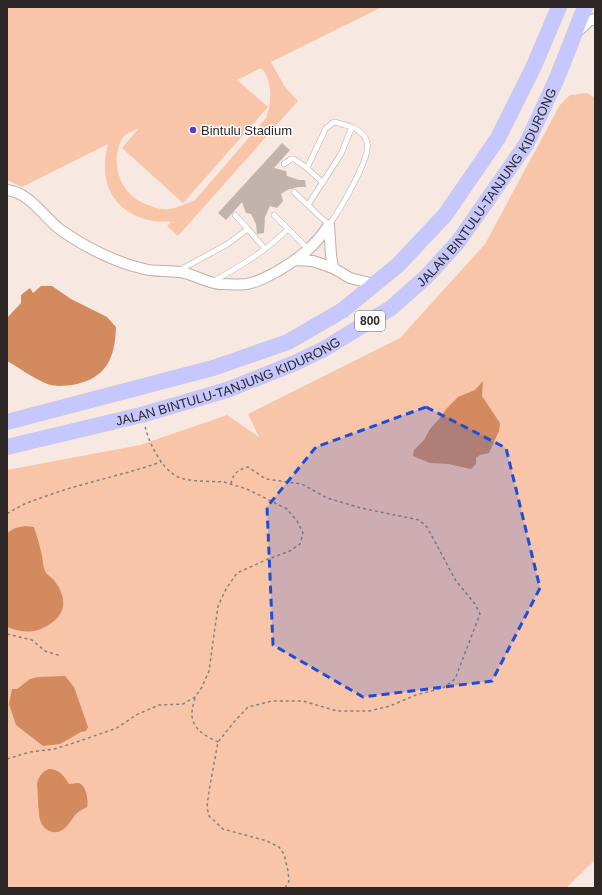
<svg xmlns="http://www.w3.org/2000/svg" width="602" height="895" font-family="Helvetica,sans-serif">
<rect width="100%" height="100%" fill="#f7e9e2"/>
<path fill="#f9c5a8" fill-rule="evenodd" d="M 7,7 L 382,7 L 271,62 L 285,87 L 298,101 L 178,236 L 167,226 L 171,222 C 165,221 159,222 153,221 C 112,213 98,182 108,144 L 22,187 L 7,180 ZM 261,68 C 273,81 272,102 266,118 L 195,200 C 187,203 178,208 169,209 C 163,210 156,208 151,206 C 127,199 115,179 117,154 C 118,149 120,141 123,137 C 127,133 135,130 139,128 L 122,148 L 183,203 L 268,107 L 237,80 Z
M 587,93 L 595,98 L 595,860 L 566,888 L 7,888 L 7,470 L 140,445 L 227,415 L 259,437 L 248,414 L 400,338 L 485,244 L 560,105 L 570,95 Z"/>
<path fill="#d38a5f" d="M 41,286 L 52,286 L 71,299 L 107,317 L 116,327 C 115,359 106,379 72,385 C 62,386 54,387 45,383 C 31,377 20,368 7,361 L 7,318 L 21,303 L 21,295 L 30,288 L 33,293 Z
M 483,381 L 482,396 L 500,423 L 499,431 L 489,453 L 480,455 L 476,458 L 476,464 L 471,469 L 448,464 L 430,463 L 413,456 L 414,450 L 424,440 L 430,429 L 439,419 L 447,408 L 458,397 L 475,390 Z
M 25,526 L 34,527 C 37,536 40,546 42,556 C 43,561 43,567 45,571 C 47,575 51,577 54,580 C 68,599 67,616 45,627 C 33,634 19,632 7,627 L 7,533 L 15,528 Z
M 65,676 L 74,687 L 88,727 L 86,731 L 81,732 L 60,744 L 43,746 L 16,725 L 9,704 L 12,689 L 17,689 L 30,679 L 38,677 Z
M 49,769 C 59,769 64,776 69,784 C 71,784 76,783 79,783 C 86,785 89,801 87,807 C 72,814 75,818 65,828 C 56,836 44,832 40,820 C 38,811 38,793 37,783 C 39,776 43,771 49,769 Z"/>
<path fill="#c0b4ad" d="M 282,143 L 290,150 L 274,168 L 286,171 L 287,176 L 299,180 L 305,180 L 306,187 L 298,187 L 287,190 L 281,194 L 283,201 L 277,208 L 270,206 L 265,217 L 264,233 L 257,234 L 256,224 L 251,214 L 246,213 L 242,202 L 226,220 L 218,213 Z"/>
<g fill="none" stroke-linecap="round" stroke-linejoin="round">
<g stroke="#bcafa8" stroke-width="6">
<path id="service" d="M 284,164 L 291,159 L 294,159 L 307,168
M 294,192 L 329,225 C 339,211 372,157 367,142 C 363,128 346,125 334,122 L 326,128 L 307,168 L 323,183
M 308,205 L 341,154 L 352,127
M 235,215 L 248,229
M 274,215 L 309,250
M 178,271 L 226,245 L 248,229 L 265,249
M 212,282 C 239,267 266,251 288,229"/>
</g>
<g stroke="#bcafa8" stroke-width="12">
<path id="minor" d="M 577,32 L 589,21 L 595,19
M 7,190 C 31,193 44,218 62,231 C 87,248 114,262 144,269 C 155,272 168,270 180,272 C 194,274 206,283 220,284 C 229,284 239,285 247,284 C 259,282 268,276 278,271 C 301,257 314,247 329,225
M 329,225 L 331,255 L 333,268
M 296,260 L 313,261 L 333,268 L 350,278 L 374,284"/>
</g>
<g stroke="#cccbcb" stroke-width="16">
<g id="primary">
<path d="M 7,422 L 213,368 L 288,342 L 343,310 L 398,265 L 445,215 L 498,138 L 533,68 L 559,7"/>
<path id="s1" d="M 7,447 L 141,415 L 227,390 L 295,363 L 324,349 L 391,308 L 426,277 L 458,242 L 527,143 L 557,78 L 585,7"/>
</g>
</g>
<path stroke="#89807b" stroke-width="1.5" stroke-dasharray="3 3" stroke-linecap="butt" d="M 231,484 C 233,473 238,470 248,467 L 266,479 L 302,484 L 327,498 L 361,508 L 419,520 L 427,527 L 456,581 L 475,604 L 480,614 L 455,679 L 443,688 L 416,695 L 390,706 L 369,711 L 337,711 L 303,701 L 272,701 L 248,707 L 234,722 L 218,742 L 209,791 L 207,807 L 209,816 L 223,829 L 267,841 L 279,847 L 284,854 L 288,871 L 289,881 L 285,888
M 7,514 C 22,504 32,501 49,495 C 86,482 124,475 161,462
M 7,634 L 32,640 L 45,651 L 61,656
M 195,698 C 194,703 192,708 192,713 C 191,729 207,737 218,742
M 7,759 L 30,752 L 54,749 L 74,743 L 117,728 L 136,715 L 159,705 L 183,704 L 195,697 L 202,687 L 209,671 L 218,606 L 226,589 L 237,573 L 268,559 L 290,551 L 300,544 L 303,533 L 297,521 L 287,509 L 247,489 L 224,482 C 211,481 197,482 184,479 C 164,475 149,444 145,426"/>
<use href="#service" stroke="#fff" stroke-width="5"/>
<use href="#minor" stroke="#fff" stroke-width="10"/>
<use href="#primary" stroke="#c6c7ff" stroke-width="15"/>
</g>
<path fill="#1d4ed8" fill-opacity="0.2" stroke="#1d4ed8" stroke-width="3" stroke-dasharray="8 5" stroke-linejoin="round" d="M 426,407 L 506,448 L 540,588 L 492,681 L 363,697 L 273,645 L 267,507 L 316,447 Z"/>
<circle fill="#5145bc" stroke="#fff" stroke-width="1.5" cx="193" cy="130" r="4"/>
<g text-anchor="middle" dominant-baseline="central" stroke-width="3" stroke-linejoin="round" paint-order="stroke">
<rect fill="#fff" stroke="#6b6866" stroke-width="1" x="355" y="311" width="30" height="20" rx="3"/>
<g font-size="12" font-weight="bold" fill="#2c2725">
<text x="370" y="321">800</text>
</g>
<g font-size="13" fill="#2c2725" stroke="#fff" text-anchor="start">
<text x="201" y="130">Bintulu Stadium</text>
</g>
<g font-size="13" fill="#2c2725" stroke="#fff">
<text stroke="none"><textPath href="#s1" startOffset="567">JALAN BINTULU-TANJUNG KIDURONG</textPath></text>
<text stroke="none"><textPath href="#s1" startOffset="231">JALAN BINTULU-TANJUNG KIDURONG</textPath></text>
</g>
</g>
<rect width="602" height="895" fill="none" stroke="#2c2725" stroke-width="16"/>
</svg>
